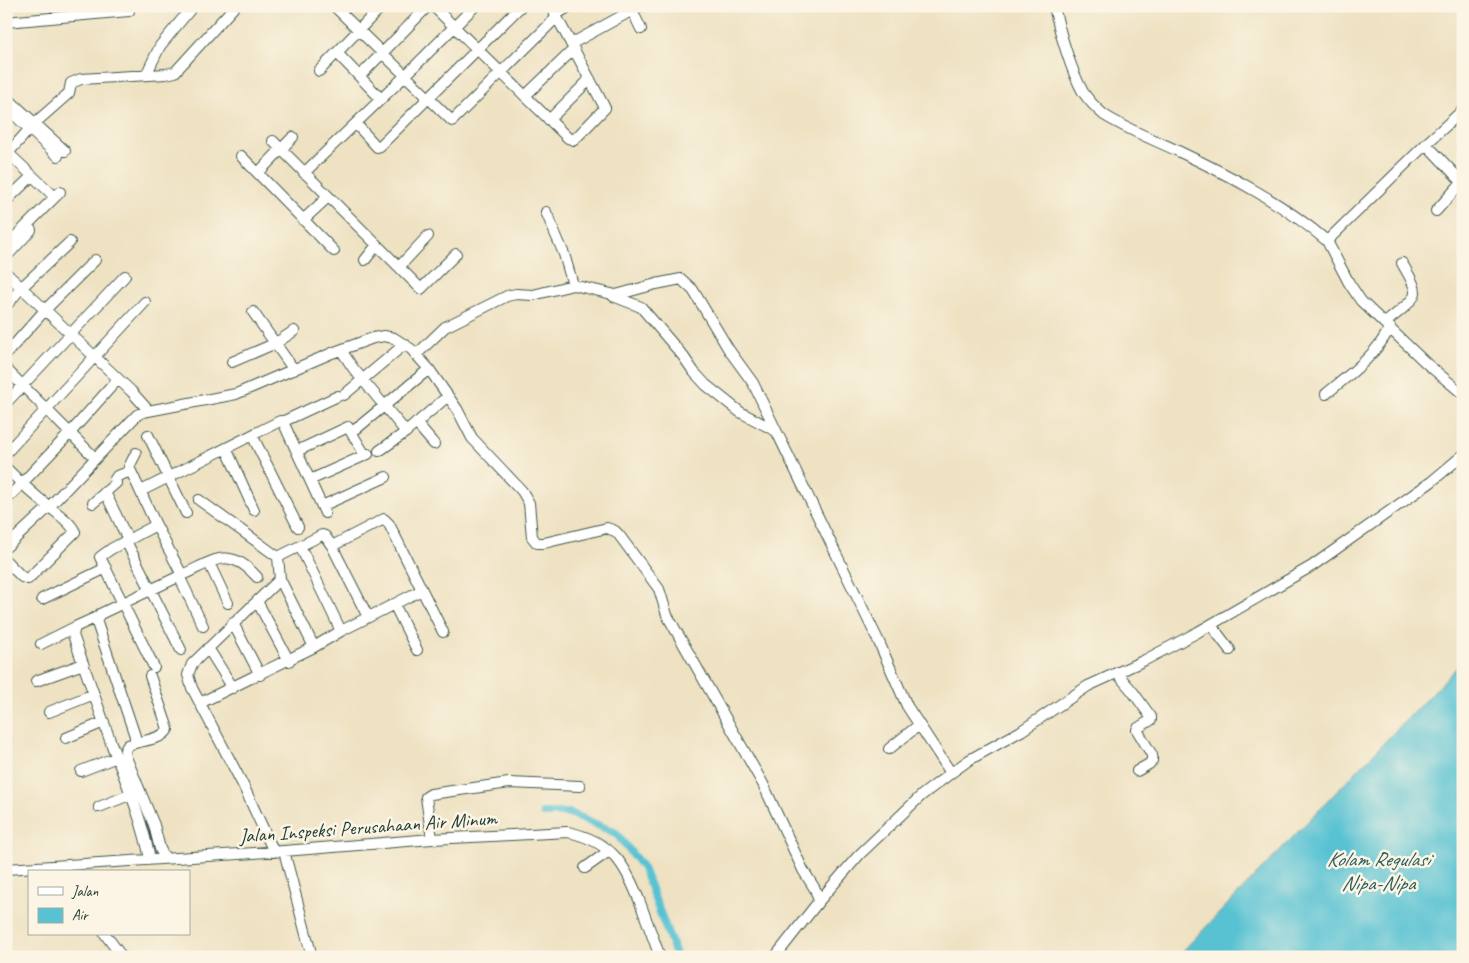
<svg xmlns="http://www.w3.org/2000/svg" width="1469" height="963" font-family="Caveat,sans-serif">
<rect width="100%" height="100%" fill="#fcf5e5"/>
<filter id="ink" filterUnits="userSpaceOnUse"><feTurbulence type="fractalNoise" baseFrequency=".02" numOctaves="2"/><feDisplacementMap in="SourceGraphic" scale="10" xChannelSelector="R" yChannelSelector="G"/><feConvolveMatrix kernelMatrix="1 2 1 2 8 2 1 2 1" color-interpolation-filters="sRGB"/></filter>
<filter id="wash" filterUnits="userSpaceOnUse"><feTurbulence type="fractalNoise" baseFrequency=".0096" numOctaves="4" result="noise"/><feDisplacementMap in="SourceGraphic" scale="20" xChannelSelector="R" yChannelSelector="G"/><feGaussianBlur stdDeviation="1.12" result="paint"/><feColorMatrix in="noise" values="0 0 0 0 0 0 0 0 0 0 0 0 0 0 0 0 0 1.4 0 .05"/><feComposite in="paint" operator="in"/></filter>
<g filter="url(#wash)">
<rect width="100%" height="100%" fill="#eee2c2"/>
<path fill="#58c2d3" stroke="#3c8084" d="M 1463,661 L 1463,957 L 1177,957 Z"/>
<g fill="none" stroke-linecap="round" stroke-linejoin="round">
<path stroke="#58c2d3" stroke-width="8" d="M 543,813 L 570,813 L 616,833 L 643,868 L 677,957"/>
</g>
</g>
<g filter="url(#ink)">
<g fill="none" stroke-linecap="round" stroke-linejoin="round">
<g stroke="#3e5649" stroke-width="12">
<path id="minor" d="M 334,6 L 452,121 L 557,17
M 433,6 L 568,138 L 574,140 L 605,108 L 551,6
M 630,6 L 641,29
M 1054,6 C 1059,30 1071,71 1083,92 C 1089,101 1096,108 1104,115 C 1128,130 1155,140 1180,152 C 1231,176 1284,204 1327,241
M 555,15 L 570,6
M 6,22 L 129,11
M 571,44 L 640,6
M 337,53 L 381,99
M 319,71 L 382,6
M 146,75 L 160,46 L 193,6
M 360,76 L 428,6
M 525,96 L 574,49
M 6,97 L 65,151
M 6,107 L 58,156
M 1463,110 L 1426,144 L 1327,241 L 1349,283 L 1361,301 L 1426,363 L 1463,394
M 549,120 L 590,79
M 356,124 L 377,147 L 380,146 L 521,6
M 273,141 L 421,289 L 456,254
M 1426,144 L 1462,182 L 1436,211
M 6,151 L 55,197
M 8,153 L 35,123 L 69,93 L 71,83 L 81,79 L 166,74 L 175,72 L 235,6
M 241,156 L 334,251
M 258,173 L 293,137
M 304,173 L 405,76 L 475,6
M 6,201 L 32,176
M 546,212 L 564,254 L 573,285
M 303,220 L 328,197
M 6,246 L 60,192
M 6,257 L 31,230
M 365,260 L 377,245
M 399,267 L 428,236
M 6,273 L 131,391 L 149,411
M 613,296 L 641,307 L 683,356 L 694,372 L 706,385 L 740,412 L 776,431
M 6,306 L 22,287 L 70,242
M 253,312 L 294,370
M 1385,323 C 1392,317 1416,300 1415,292 C 1415,283 1406,271 1402,263
M 341,350 L 353,368 L 406,432
M 6,354 L 46,309 L 95,260
M 416,355 L 445,327 L 507,296 L 516,294 L 533,295 L 573,285 L 616,295 L 656,284 L 681,279 L 693,290 L 729,350 L 753,383 L 878,640 L 907,706 L 951,773
M 232,362 L 276,343 L 294,331
M 6,369 L 95,458
M 1326,394 C 1349,375 1377,355 1390,327
M 344,395 L 405,344
M 6,403 L 125,276
M 282,422 L 338,396
M 416,423 L 434,444
M 356,429 L 429,369
M 148,435 L 186,513
M 252,435 L 298,527
M 226,448 L 254,510
M 297,451 L 348,427 L 365,455
M 379,451 L 406,432 L 448,396
M 6,453 L 145,302
M 129,467 L 156,525 L 182,575 L 100,614 L 96,620 L 135,736 L 135,743 L 128,745 L 125,750 L 126,757 L 154,825 L 160,849 L 165,858
M 6,468 C 19,481 33,494 47,505 C 56,513 70,521 75,532 L 28,579 L 22,577 L 6,561
M 310,480 L 368,454
M 141,491 L 280,421 L 284,424 L 325,513
M 105,492 L 128,540
M 6,500 L 70,433 L 118,379
M 199,500 L 278,557 L 280,579 L 314,647 L 200,703
M 93,503 L 116,483 L 115,479 L 117,476 L 129,472 L 129,467 L 136,453
M 322,506 L 386,477
M 126,541 L 181,650
M 300,546 L 341,631
M 332,546 L 384,519 L 389,524 L 422,590
M 6,547 L 49,507 L 137,415 L 143,412 L 236,394 L 332,353 L 373,338 L 384,336 L 394,338 L 411,349 L 429,369 L 457,409 L 472,438 L 522,491 L 529,503 L 532,537 L 537,543 L 544,543 L 607,528 L 615,531 L 619,535 L 659,589 L 667,615 L 763,784 L 803,870 L 815,889 L 819,901
M 278,557 L 322,535 L 325,536 L 332,546 L 368,617
M 209,563 L 228,603
M 182,575 C 214,561 229,545 257,577
M 179,576 L 203,626
M 42,599 L 106,568
M 257,601 L 289,661
M 394,604 L 417,650
M 97,617 L 75,627 L 73,635 C 86,671 98,707 111,743 C 126,782 142,818 150,859
M 233,623 L 260,675
M 1211,625 L 1230,650
M 41,644 L 75,627
M 314,647 L 341,631 L 422,590 L 443,632
M 208,648 L 233,688
M 154,667 L 100,557 L 111,549 L 156,525
M 1117,673 L 1133,692 L 1151,717 L 1151,720 L 1138,728 L 1137,730 L 1152,755 L 1152,761 L 1149,764 L 1137,771
M 36,681 L 83,664
M 49,712 L 94,694
M 66,738 L 104,722
M 135,743 C 145,740 163,739 168,729 L 150,676
M 889,749 L 919,725
M 81,771 L 117,757
M 99,807 L 132,794
M 432,839 L 426,797 L 431,794 L 509,783 L 580,786
M 284,851 L 312,957
M 274,852 L 243,785 L 192,688 L 188,675 L 192,664 L 280,579
M 585,868 L 609,851
M 6,869 L 284,851 L 432,839 L 568,832 C 613,842 626,865 641,905 C 647,922 654,940 660,957
M 105,934 L 122,957
M 775,957 L 819,901 L 859,855 L 922,795 L 951,773 L 969,760 L 1021,731 L 1088,686 L 1145,660 L 1198,632 L 1312,566 L 1431,482 L 1463,455"/>
</g>
<use href="#minor" stroke="#fff" stroke-width="10"/>
</g>
</g>
<g text-anchor="middle" dominant-baseline="central" stroke-width="5" stroke-linejoin="round" paint-order="stroke">
<g font-size="20" fill="#1f3d34" stroke="#fcf5e5">
<text transform="translate(368 827) rotate(-4)">Jalan Inspeksi Perusahaan Air Minum</text>
</g>
<g font-size="21" font-style="italic" fill="#2d5e5c" stroke="#fcf5e5">
<text x="1378" y="859">Kolam Regulasi<tspan x="1378" dy="24">Nipa-Nipa</tspan></text>
</g>
</g>
<rect width="1469" height="963" fill="none" stroke="#fcf5e5" stroke-width="25"/>
<rect x="28" y="870" width="162" height="65" fill="#fcf5e5" stroke="#a4ab9e"/>
<rect x="38" y="887" width="25" height="8" fill="#ffffff" stroke="#a4ab9e"/>
<text x="72" y="896" font-size="15" fill="#1f3d34">Jalan</text>
<rect x="38" y="908" width="25" height="15" fill="#58c2d3" stroke="#a4ab9e"/>
<text x="72" y="920" font-size="15" fill="#1f3d34">Air</text>
</svg>
